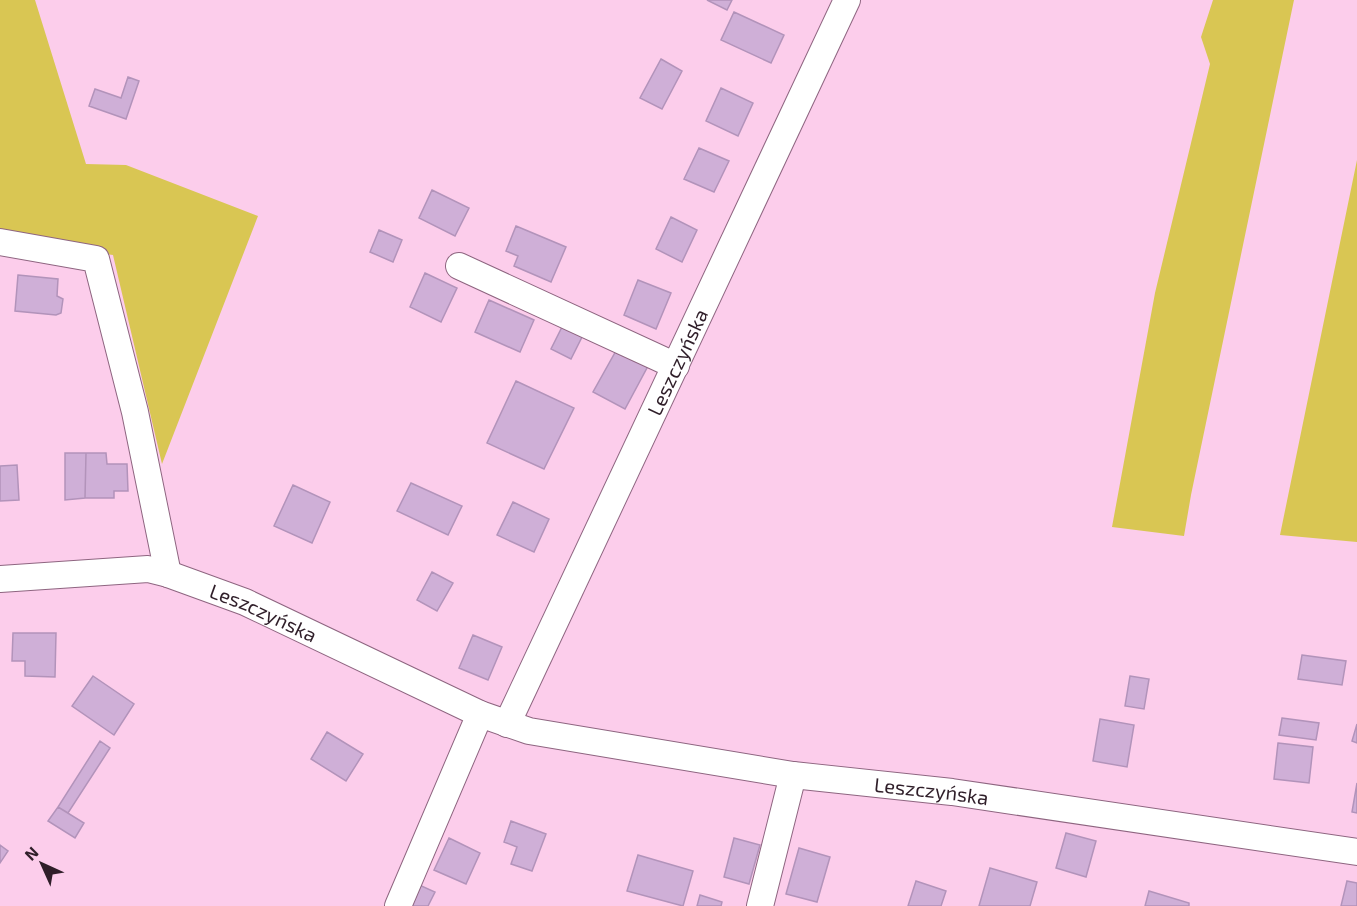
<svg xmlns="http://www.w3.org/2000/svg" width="1357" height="906" font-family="'Exo 2',sans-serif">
<rect width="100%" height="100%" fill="#fccdeb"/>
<path fill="#d9c653" d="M 0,0 L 35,0 L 86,164 L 126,165 L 258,216 L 162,464 L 113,255 L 0,240 Z
M 1213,0 L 1294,0 L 1191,495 L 1184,536 L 1112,527 L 1155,293 L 1210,64 L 1201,37 Z
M 1357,160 L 1357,542 L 1280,535 Z"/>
<path fill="#cfafd7" stroke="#b293ba" stroke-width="1.5" d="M 707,0 L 732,0 L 727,10 Z
M 734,12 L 784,35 L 771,63 L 721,40 Z
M 661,59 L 682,71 L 662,109 L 640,98 Z
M 128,77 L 139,81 L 126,119 L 89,106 L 95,89 L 121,98 Z
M 721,88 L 753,103 L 738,136 L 706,121 Z
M 699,148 L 729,161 L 714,192 L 684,179 Z
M 432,190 L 469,208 L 455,236 L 419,218 Z
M 671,217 L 697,230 L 682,262 L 656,249 Z
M 516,226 L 566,247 L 551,282 L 514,266 L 518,256 L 506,251 Z
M 379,230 L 402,240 L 393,262 L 370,252 Z
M 425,273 L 457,288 L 441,322 L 410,307 Z
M 18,275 L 58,279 L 57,296 L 63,299 L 61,313 L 56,315 L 15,311 Z
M 638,280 L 671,293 L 656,329 L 624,315 Z
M 489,300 L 534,320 L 520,352 L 475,332 Z
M 565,321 L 585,331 L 571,359 L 551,349 Z
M 617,349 L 648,366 L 625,409 L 593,392 Z
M 516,381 L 574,408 L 544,469 L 487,443 Z
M 65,453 L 86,453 L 85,498 L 65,500 Z
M 86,453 L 106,453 L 107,464 L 127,464 L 128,491 L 114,491 L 114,498 L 85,498 Z
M 17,465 L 19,500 L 0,501 L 0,466 Z
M 411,483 L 462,506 L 448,535 L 397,511 Z
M 293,485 L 330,502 L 312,543 L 274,526 Z
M 513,502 L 549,519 L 534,552 L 497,535 Z
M 432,572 L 453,583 L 437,611 L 417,600 Z
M 13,633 L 56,633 L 55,677 L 25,676 L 25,661 L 12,661 Z
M 473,635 L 502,647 L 488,680 L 459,668 Z
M 1302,655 L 1346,661 L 1342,685 L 1298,679 Z
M 93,676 L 134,704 L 114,735 L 72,706 Z
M 1130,676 L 1149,679 L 1144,709 L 1125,706 Z
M 1282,718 L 1319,723 L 1316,740 L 1279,735 Z
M 1100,719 L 1134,725 L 1127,767 L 1093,761 Z
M 1357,724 L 1357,743 L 1352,741 Z
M 327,732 L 363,754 L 346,781 L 311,759 Z
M 100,741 L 110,748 L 68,813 L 58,807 Z
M 1278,743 L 1313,747 L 1309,783 L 1274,779 Z
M 1357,783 L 1357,813 L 1352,812 Z
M 58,807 L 84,823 L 75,838 L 48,821 Z
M 511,821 L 546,834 L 532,871 L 511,864 L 517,847 L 504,842 Z
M 1066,833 L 1096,841 L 1086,877 L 1056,868 Z
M 449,838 L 480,853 L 466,884 L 434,870 Z
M 734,838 L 760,845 L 749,884 L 724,877 Z
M 0,845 L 8,851 L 0,863 Z
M 799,848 L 830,857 L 817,902 L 786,894 Z
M 638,855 L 693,871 L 683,906 L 627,891 Z
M 990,868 L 1037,882 L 1030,906 L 979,906 Z
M 916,881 L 946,891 L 941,906 L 908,906 Z
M 1347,881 L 1357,883 L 1357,906 L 1341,906 Z
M 417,884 L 435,892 L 428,906 L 407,906 Z
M 1149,891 L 1189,903 L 1189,906 L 1145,906 Z
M 700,895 L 722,902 L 721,906 L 697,906 Z"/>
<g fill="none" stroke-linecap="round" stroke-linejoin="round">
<g stroke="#8e6580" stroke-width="28">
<g id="minor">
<path d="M 0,242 L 96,259 L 135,412 L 168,574"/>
<path d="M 459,266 L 676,366"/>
<path id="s1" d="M 0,579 L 148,569 L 168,574 L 245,602 L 480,714 L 529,731 L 793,775 L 952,792 L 1357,852"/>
<path id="s2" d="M 507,724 L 847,0"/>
<path d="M 398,906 L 480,714"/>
<path d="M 760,906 L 793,775"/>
</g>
</g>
<use href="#minor" stroke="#fff" stroke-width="26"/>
</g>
<g text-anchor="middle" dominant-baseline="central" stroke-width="4.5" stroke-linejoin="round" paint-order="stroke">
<g font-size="20" fill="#2f1e29" stroke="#fccdeb">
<text stroke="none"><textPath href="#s2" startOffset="400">Leszczyńska</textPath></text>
<text stroke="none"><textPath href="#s1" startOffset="272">Leszczyńska</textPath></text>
<text stroke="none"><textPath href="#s1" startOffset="970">Leszczyńska</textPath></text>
</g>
</g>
<g transform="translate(42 864) rotate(315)" stroke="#fccdeb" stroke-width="4.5" paint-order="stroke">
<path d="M0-4.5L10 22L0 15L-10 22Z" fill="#2f1e29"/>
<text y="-9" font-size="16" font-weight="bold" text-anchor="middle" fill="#2f1e29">N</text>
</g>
</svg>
